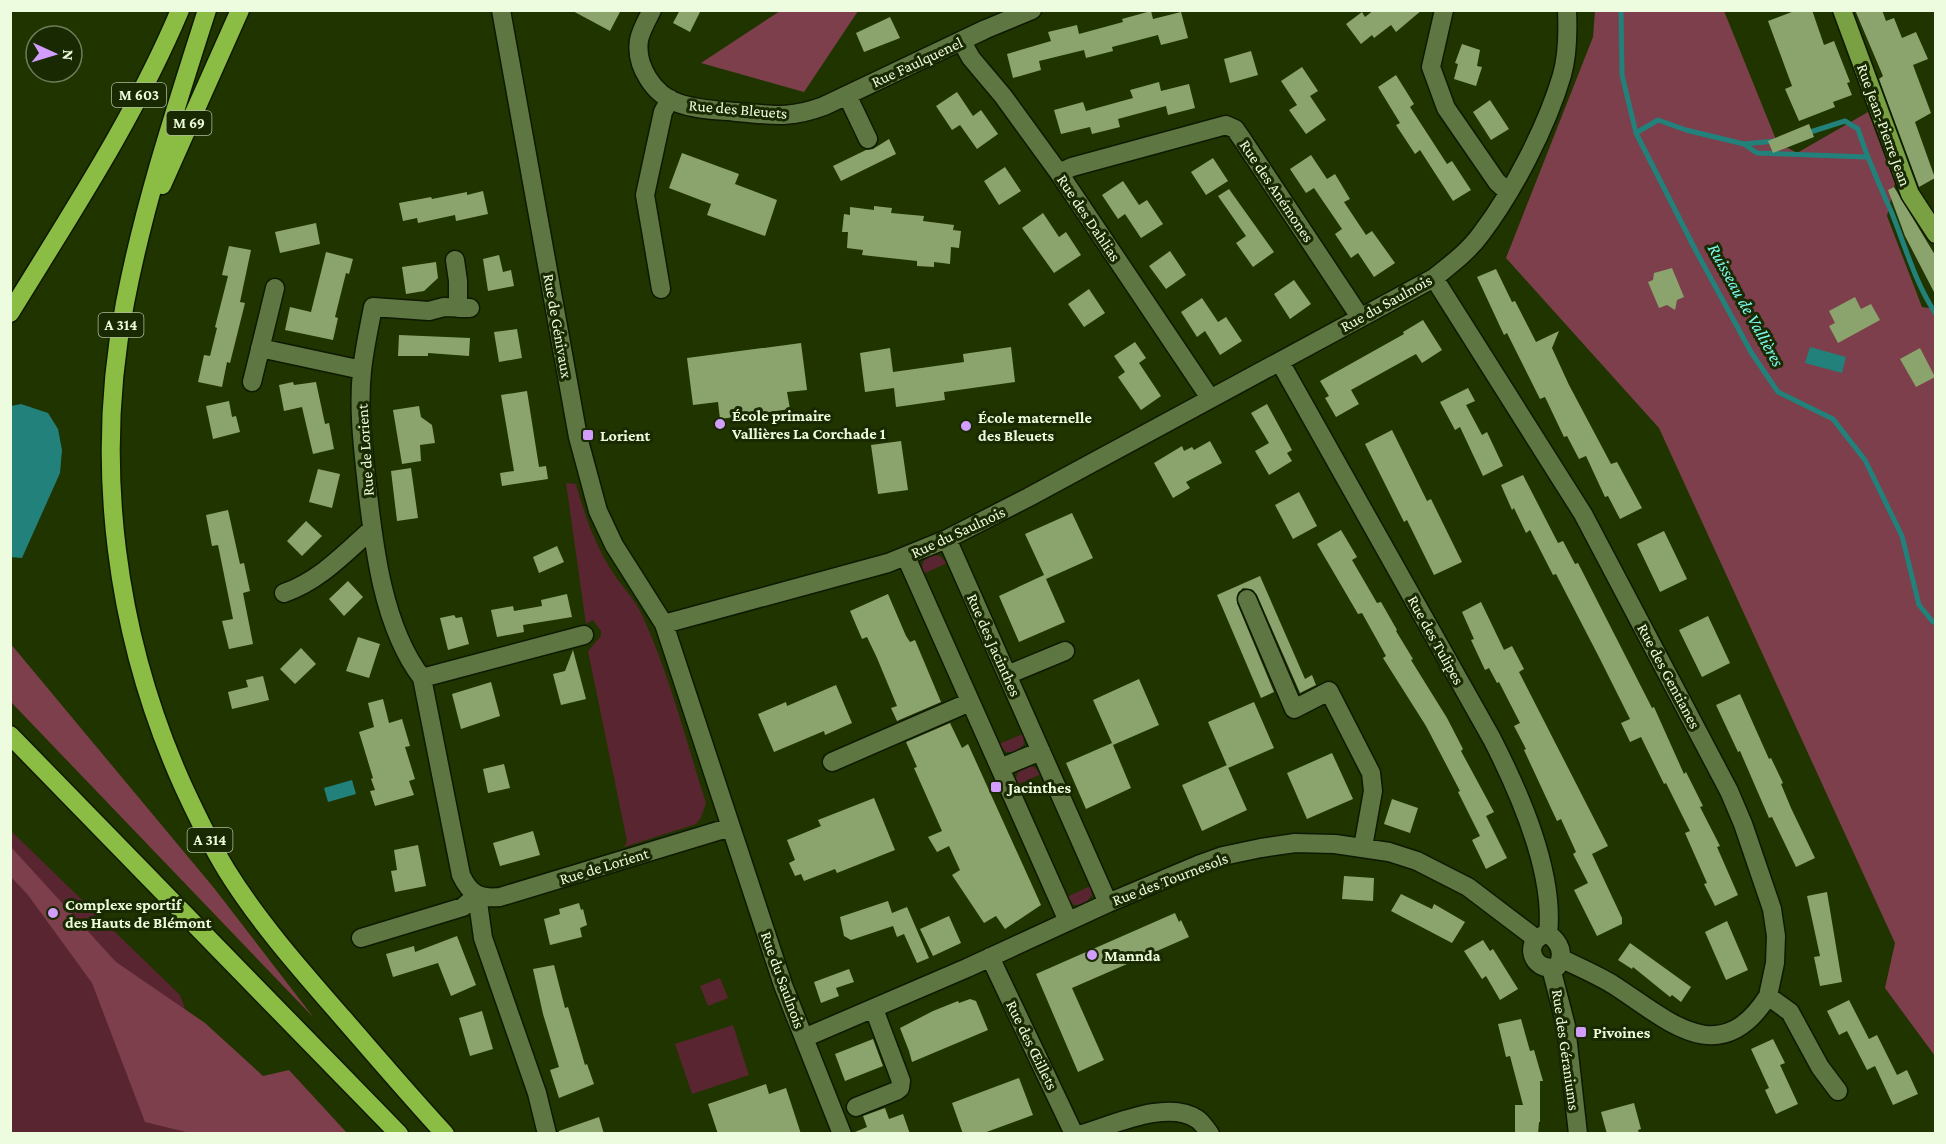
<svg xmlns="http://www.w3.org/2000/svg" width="1946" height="1144" font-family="'Crimson Pro',serif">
<rect width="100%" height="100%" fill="#203400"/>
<path fill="#592530" d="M 566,483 L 576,484 C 584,513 594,542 610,568 C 620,585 635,598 643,617 C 670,676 686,741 706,803 L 701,818 L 696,824 L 624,847 L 627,841 L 588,651 L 601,636 L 601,631 L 593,620 L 586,624 Z
M 934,555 L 940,556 L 947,563 L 923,574 C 920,564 924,557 934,555 Z
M 1023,734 L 1024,744 L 1016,752 L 1006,752 L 999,744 Z
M 1029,766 L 1034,767 L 1041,774 L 1017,785 L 1015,780 L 1019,770 Z
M 10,830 L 180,995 L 232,1133 L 11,1133 Z
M 1090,886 L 1092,895 L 1085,904 L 1074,905 L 1067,897 Z
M 720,978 L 728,998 L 708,1006 L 700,986 Z
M 733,1025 L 749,1075 L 692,1094 L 675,1044 Z"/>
<path fill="#7c3f4b" d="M 780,11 L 858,11 L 804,92 L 701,63 Z
M 1595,11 L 1724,11 L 1777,142 L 1797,153 L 1868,112 L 1895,183 L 1887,216 L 1922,307 L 1935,309 L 1935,1056 L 1885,988 L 1895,943 L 1659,428 L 1506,258 L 1593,37 Z
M 10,643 L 214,888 L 314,1018 L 11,702 Z
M 11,847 L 116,962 L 205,1023 L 263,1076 L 289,1070 L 347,1133 L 194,1134 L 145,1122 L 92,983 L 28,895 L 11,877 Z"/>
<path fill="#22817b" d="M 1810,347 L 1846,357 L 1842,373 L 1805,363 Z
M 21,404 L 48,413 L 58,429 L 62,450 L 60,473 L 22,558 L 10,557 L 11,406 Z
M 352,780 L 356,794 L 328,802 L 324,788 Z"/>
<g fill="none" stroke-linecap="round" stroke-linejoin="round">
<path stroke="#22817b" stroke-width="5" d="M 1621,10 L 1622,75 L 1636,133 L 1696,251 L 1751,352 L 1778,392 L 1833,419 L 1865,460 L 1902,536 L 1919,605 L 1933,622 L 1936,622
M 1636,133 L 1658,120 L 1686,130 L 1744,144 L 1775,141
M 1807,133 L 1845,121 L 1858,129 C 1867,158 1879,184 1891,211 C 1905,245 1915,283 1936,314
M 1744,144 L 1757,153 L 1866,157"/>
</g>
<path fill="#8ba46d" d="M 571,10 L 621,10 L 610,31 Z
M 680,10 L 701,10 L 690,32 L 673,23 Z
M 1374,10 L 1422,10 L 1396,32 L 1391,25 L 1374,38 L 1372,35 L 1361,44 L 1346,24 L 1362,12 L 1365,17 Z
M 1797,10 L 1812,10 L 1824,45 L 1834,41 L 1850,82 L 1847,83 L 1852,95 L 1833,102 L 1835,107 L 1799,121 L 1785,89 L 1792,86 L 1768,21 Z
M 1855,10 L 1882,10 L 1886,21 L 1894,18 L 1902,38 L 1916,32 L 1928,59 L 1913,65 L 1931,113 L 1915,122 L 1935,178 L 1919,187 L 1879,79 L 1883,76 Z
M 1151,11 L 1153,19 L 1181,12 L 1188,38 L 1161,45 L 1158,35 L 1112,47 L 1113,51 L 1086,58 L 1084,50 L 1039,61 L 1041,70 L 1013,78 L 1007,54 L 1051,41 L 1048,32 L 1077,25 L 1079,34 L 1123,22 L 1122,19 Z
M 890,17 L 900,38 L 864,52 L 856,33 Z
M 1462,44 L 1480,50 L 1477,66 L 1482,67 L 1476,86 L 1454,79 L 1458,64 L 1455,63 Z
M 1251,51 L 1258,75 L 1230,83 L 1224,59 Z
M 1302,67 L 1318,91 L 1310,96 L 1326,120 L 1306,134 L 1289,110 L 1297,105 L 1281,81 Z
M 1396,75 L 1414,104 L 1410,107 L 1447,164 L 1452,161 L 1471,190 L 1453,201 L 1420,150 L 1415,154 L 1396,125 L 1400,123 L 1378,87 Z
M 1159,82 L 1161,91 L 1189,84 L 1195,108 L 1168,115 L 1166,106 L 1118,119 L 1120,127 L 1092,134 L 1090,127 L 1061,134 L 1054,110 L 1083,102 L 1086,111 L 1133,98 L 1130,90 Z
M 957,92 L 973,116 L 981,110 L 998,134 L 977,149 L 960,125 L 952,130 L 936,106 Z
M 1490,100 L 1509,129 L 1491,140 L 1473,112 Z
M 1809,124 L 1814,137 L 1773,153 L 1768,141 Z
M 889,139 L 896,154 L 841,181 L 833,166 L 866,150 L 873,149 Z
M 682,153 L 739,174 L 735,184 L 777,200 L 765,236 L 707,215 L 711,204 L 669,188 Z
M 1311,155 L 1327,179 L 1335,174 L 1350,199 L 1344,202 L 1366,235 L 1372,231 L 1395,263 L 1374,277 L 1358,253 L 1351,258 L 1335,234 L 1342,229 L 1314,188 L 1306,193 L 1290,169 Z
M 1213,158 L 1228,181 L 1206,195 L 1191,172 Z
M 1005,167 L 1021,191 L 999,205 L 984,181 Z
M 1123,181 L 1139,205 L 1147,200 L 1163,224 L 1141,238 L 1125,214 L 1118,219 L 1102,195 Z
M 1894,187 L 1935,255 L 1935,294 L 1905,236 L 1888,190 Z
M 1229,189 L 1274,252 L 1253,267 L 1236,243 L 1246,236 L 1218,196 Z
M 483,191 L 488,214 L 456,221 L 455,215 L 418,223 L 417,218 L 403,221 L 399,203 L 431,197 L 432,199 L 467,192 L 467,195 Z
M 874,206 L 892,208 L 891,213 L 924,216 L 923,221 L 954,225 L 953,230 L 961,231 L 959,248 L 951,247 L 950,264 L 934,262 L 934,267 L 917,266 L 917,261 L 862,255 L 863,250 L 847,248 L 848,232 L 842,232 L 844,214 L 850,215 L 850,207 L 874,210 Z
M 1043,213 L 1059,237 L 1066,232 L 1081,255 L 1054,273 L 1022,228 Z
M 316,223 L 320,244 L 280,253 L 275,232 Z
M 229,246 L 251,250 L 240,302 L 245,303 L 230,363 L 227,362 L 222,387 L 198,382 L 204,355 L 210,356 L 217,328 L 215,327 L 228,276 L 222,275 Z
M 1170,251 L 1186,275 L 1166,289 L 1149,266 Z
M 326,252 L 353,259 L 349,274 L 346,273 L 335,317 L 338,318 L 333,340 L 285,330 L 290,307 L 311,312 Z
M 499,255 L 503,272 L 511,270 L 514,286 L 488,291 L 483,259 Z
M 436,262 L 438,278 L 424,291 L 406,294 L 402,267 Z
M 1672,268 L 1684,297 L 1677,300 L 1675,310 L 1667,305 L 1659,308 L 1648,282 L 1653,280 L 1654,273 Z
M 1496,269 L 1512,302 L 1515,301 L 1536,342 L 1559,331 L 1552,348 L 1569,385 L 1611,464 L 1617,462 L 1642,508 L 1620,519 L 1608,496 L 1605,497 L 1586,456 L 1579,459 L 1567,436 L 1564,437 L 1545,397 L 1540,399 L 1507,333 L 1504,335 L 1477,277 Z
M 1294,280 L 1311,304 L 1290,319 L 1274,294 Z
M 1089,289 L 1105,313 L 1084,327 L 1068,304 Z
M 1855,297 L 1861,309 L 1871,304 L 1880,320 L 1838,343 L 1829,326 L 1835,323 L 1829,311 Z
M 1202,298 L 1218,322 L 1226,317 L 1242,341 L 1220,355 L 1205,331 L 1197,337 L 1181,312 Z
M 1423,320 L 1442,350 L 1422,363 L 1416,354 L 1351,390 L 1359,404 L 1336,417 L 1325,398 L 1329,396 L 1320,381 L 1404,334 L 1403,332 Z
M 517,329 L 522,358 L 499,362 L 494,332 Z
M 399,335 L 470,338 L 469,356 L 428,353 L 428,356 L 398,356 Z
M 1135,342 L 1146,358 L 1139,363 L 1161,396 L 1141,410 L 1118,377 L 1125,372 L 1114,356 Z
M 801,343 L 807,390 L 787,392 L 790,409 L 720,419 L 718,402 L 693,405 L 687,358 Z
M 1011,347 L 1015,382 L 944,392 L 945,400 L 896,407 L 894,388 L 865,392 L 860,353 L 890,348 L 893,372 L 964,362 L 963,354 Z
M 1920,348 L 1935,377 L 1916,387 L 1900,359 Z
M 293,382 L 294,385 L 316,382 L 325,424 L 329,423 L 334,449 L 313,454 L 302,407 L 284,411 L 279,385 Z
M 1468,388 L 1475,401 L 1466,405 L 1482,435 L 1487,432 L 1503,466 L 1483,476 L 1460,427 L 1455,430 L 1440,402 Z
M 527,391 L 539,467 L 546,466 L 548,479 L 502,486 L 500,473 L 514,471 L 501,395 Z
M 229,401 L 232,417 L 236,416 L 240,432 L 213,439 L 206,406 Z
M 1267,404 L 1292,450 L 1287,453 L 1292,461 L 1269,475 L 1255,451 L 1269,443 L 1251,413 Z
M 419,406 L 421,417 L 432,425 L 435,443 L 420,445 L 421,461 L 402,464 L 393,410 Z
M 1392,430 L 1427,501 L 1431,499 L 1462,562 L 1434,575 L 1407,520 L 1404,522 L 1365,444 Z
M 901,441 L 908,490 L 878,494 L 871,445 Z
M 1210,441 L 1222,463 L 1186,482 L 1190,488 L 1173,498 L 1154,463 L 1182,446 L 1184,451 L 1192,447 L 1194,450 Z
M 411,468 L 418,518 L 397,521 L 391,471 Z
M 318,469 L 340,474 L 332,508 L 309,502 Z
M 1523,475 L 1558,543 L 1563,541 L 1575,564 L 1578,563 L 1652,708 L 1654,707 L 1684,774 L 1686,772 L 1703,806 L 1700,807 L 1720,846 L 1717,847 L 1738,895 L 1715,906 L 1704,884 L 1707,883 L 1685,833 L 1690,831 L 1666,783 L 1664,784 L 1641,737 L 1630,742 L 1621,723 L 1630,719 L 1600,659 L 1556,574 L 1553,575 L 1530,530 L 1526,533 L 1514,508 L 1512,510 L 1501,485 Z
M 1299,492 L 1317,526 L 1293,539 L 1275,505 Z
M 228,510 L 240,564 L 244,563 L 250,591 L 243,593 L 253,644 L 229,649 L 222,621 L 233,619 L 218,545 L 212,546 L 206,515 Z
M 1072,513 L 1093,558 L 1046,579 L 1065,622 L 1019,642 L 999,596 L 1044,575 L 1025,534 Z
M 306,521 L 322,536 L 302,556 L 287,541 Z
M 1341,530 L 1357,557 L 1352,560 L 1377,603 L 1381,602 L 1397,630 L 1396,631 L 1413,659 L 1411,660 L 1447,718 L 1463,749 L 1461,751 L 1494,812 L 1486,816 L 1507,858 L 1486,869 L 1472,840 L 1480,836 L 1458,792 L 1460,791 L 1426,726 L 1383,658 L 1386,656 L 1362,613 L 1358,614 L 1317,544 Z
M 1664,531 L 1687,579 L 1660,592 L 1637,544 Z
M 557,546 L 564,562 L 539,573 L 533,557 Z
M 1260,576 L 1305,679 L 1312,675 L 1316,685 L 1300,693 L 1257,595 L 1253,590 L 1243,588 L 1238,593 L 1237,603 L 1274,692 L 1261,698 L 1217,595 Z
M 348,581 L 363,597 L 344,616 L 329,599 Z
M 567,594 L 572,617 L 523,625 L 524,632 L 497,637 L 491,610 L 513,606 L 514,611 L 542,606 L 541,600 Z
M 888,594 L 906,636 L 910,642 L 915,640 L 941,702 L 897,721 L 891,708 L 897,706 L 877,658 L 867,637 L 862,639 L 850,611 Z
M 1481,602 L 1504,650 L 1512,646 L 1524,669 L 1519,672 L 1608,846 L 1592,854 L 1622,918 L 1622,924 L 1597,936 L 1574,890 L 1588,883 L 1573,854 L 1576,852 L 1561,819 L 1557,821 L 1524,750 L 1526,749 L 1514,726 L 1520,723 L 1499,682 L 1497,683 L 1489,668 L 1485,670 L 1471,640 L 1474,639 L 1462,612 Z
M 454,615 L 456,618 L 462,617 L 469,644 L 448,650 L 440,618 Z
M 1708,616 L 1730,663 L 1702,677 L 1679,630 Z
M 358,637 L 380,644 L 369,678 L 346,671 Z
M 301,648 L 316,664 L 295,684 L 280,669 Z
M 573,650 L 586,699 L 561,705 L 553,674 L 565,671 Z
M 263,676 L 269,700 L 232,709 L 228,692 L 248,687 L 246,680 Z
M 1139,679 L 1159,725 L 1113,745 L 1131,788 L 1086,809 L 1066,763 L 1112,743 L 1093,700 Z
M 491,682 L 500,716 L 461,729 L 452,694 Z
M 836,685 L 852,723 L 825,735 L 824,731 L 774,752 L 758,714 L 786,702 L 787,706 Z
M 1740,694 L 1769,759 L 1771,758 L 1783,783 L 1781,784 L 1791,808 L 1815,858 L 1796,867 L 1772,817 L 1769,818 L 1740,751 L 1738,752 L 1716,705 Z
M 383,699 L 389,723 L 402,719 L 410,746 L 405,747 L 415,779 L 409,781 L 414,795 L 375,806 L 370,791 L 375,790 L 371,779 L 373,778 L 359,732 L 374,727 L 368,703 Z
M 1254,702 L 1274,748 L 1228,768 L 1208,722 Z
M 950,723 L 962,748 L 968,744 L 1041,905 L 1005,929 L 996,916 L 984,923 L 952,875 L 960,870 L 949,846 L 937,852 L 928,837 L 942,831 L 914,768 L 917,767 L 906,742 Z
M 1332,753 L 1353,799 L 1307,819 L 1287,773 Z
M 504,764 L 510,788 L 488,793 L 483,769 Z
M 1227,765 L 1247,810 L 1202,831 L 1182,785 Z
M 874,798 L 895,850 L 837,873 L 835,869 L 804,881 L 801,874 L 795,876 L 789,863 L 795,860 L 787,840 L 821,826 L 818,820 Z
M 1392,799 L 1418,808 L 1410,833 L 1384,824 Z
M 533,831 L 540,855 L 500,866 L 493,843 Z
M 418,845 L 426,886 L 395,892 L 391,871 L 397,870 L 394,850 Z
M 1344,876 L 1374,878 L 1373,901 L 1342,899 Z
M 1827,892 L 1842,982 L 1820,986 L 1814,957 L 1820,956 L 1807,896 Z
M 1401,894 L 1432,909 L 1434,904 L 1465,922 L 1452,943 L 1391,911 Z
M 888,901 L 892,913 L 907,907 L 929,958 L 917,963 L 904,934 L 897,937 L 893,926 L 851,940 L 844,936 L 840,917 Z
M 579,903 L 581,910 L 583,909 L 587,925 L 580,928 L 582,937 L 550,945 L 544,919 L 560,914 L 559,909 Z
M 1175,913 L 1179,922 L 1181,920 L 1189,937 L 1072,988 L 1104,1060 L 1078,1072 L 1036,974 Z
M 949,916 L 961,943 L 933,956 L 920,929 Z
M 1727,921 L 1748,970 L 1726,980 L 1705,932 Z
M 457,936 L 476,985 L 451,996 L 438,963 L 393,977 L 386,954 L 414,946 L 415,952 Z
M 1483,940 L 1490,951 L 1493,949 L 1518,989 L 1500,1000 L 1486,976 L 1482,979 L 1464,951 Z
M 1630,943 L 1691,987 L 1681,1002 L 1672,995 L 1670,997 L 1633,967 L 1632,969 L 1618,960 Z
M 554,965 L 565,1008 L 568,1007 L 585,1065 L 587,1064 L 594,1084 L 559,1098 L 550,1070 L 559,1067 L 543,1014 L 533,969 Z
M 849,969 L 854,982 L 836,988 L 839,996 L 821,1003 L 814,982 Z
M 970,999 L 976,1001 L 988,1030 L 912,1062 L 909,1051 L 900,1028 L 933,1011 L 958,1001 L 959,1003 Z
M 1849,1000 L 1869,1039 L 1877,1035 L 1897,1075 L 1907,1070 L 1918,1094 L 1893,1105 L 1875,1066 L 1867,1070 L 1847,1031 L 1839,1035 L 1827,1011 Z
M 482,1011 L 493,1049 L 470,1056 L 459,1018 Z
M 1521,1019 L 1530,1051 L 1534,1050 L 1543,1081 L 1540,1081 L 1540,1122 L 1539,1122 L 1538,1134 L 1515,1134 L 1515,1105 L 1523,1105 L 1510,1056 L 1506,1057 L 1498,1024 Z
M 873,1039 L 883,1066 L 845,1081 L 835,1054 Z
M 1773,1039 L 1785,1063 L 1780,1065 L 1798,1104 L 1776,1114 L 1765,1090 L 1769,1088 L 1751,1049 Z
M 1019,1078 L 1033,1115 L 981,1134 L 963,1134 L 952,1103 Z
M 766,1084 L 769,1094 L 786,1088 L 801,1134 L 718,1134 L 708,1104 Z
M 1634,1103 L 1641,1129 L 1638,1130 L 1639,1134 L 1607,1134 L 1601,1112 Z
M 885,1108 L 889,1119 L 903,1114 L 910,1134 L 855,1134 L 855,1132 L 867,1127 L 863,1116 Z
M 599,1117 L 604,1134 L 559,1134 L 559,1131 Z"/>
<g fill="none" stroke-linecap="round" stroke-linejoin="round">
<g stroke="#0e1901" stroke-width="21">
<path id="minor" d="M 501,10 L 578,437 L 598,511 L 614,545 L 664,624 L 783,985 L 842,1134
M 652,10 C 647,20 641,30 639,40 C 635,66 654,95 678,103 C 697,110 717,110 737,112 C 773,115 789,119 824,106 L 986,29 L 1032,10
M 1444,10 L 1431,67 L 1446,108 L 1497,182 L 1508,192
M 962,42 L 971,58 L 1003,96 L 1059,173 L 1210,398
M 847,95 L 868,139
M 1059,173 L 1072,167 L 1226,125 L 1235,129 L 1242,139 L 1360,317
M 455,260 L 458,281 L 458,308
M 1434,278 L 1583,514 L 1729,791 L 1743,824 L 1772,909 L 1776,936 L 1775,963 L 1768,996 L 1790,1012 L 1820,1067 L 1838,1091
M 661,289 L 645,195 L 663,112 L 670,99
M 470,308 L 444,307 L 429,311 L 373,307 C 369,328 364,350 362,371 C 358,409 363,448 367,486 C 374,548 383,627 422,678 L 461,875 C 470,894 479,899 500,897 L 731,827
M 260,348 L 362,370
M 1280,362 L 1492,739 C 1519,792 1555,872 1548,934
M 252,382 L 275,288
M 947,539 L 1108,903
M 906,557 L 1068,921
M 284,593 C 319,581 344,554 372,529
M 1247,599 L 1294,709 L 1329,691 L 1371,773 L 1373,791 L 1363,847
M 664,624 L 888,563 L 947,539 L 1029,497 L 1434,278 C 1450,265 1468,252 1481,234 C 1513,192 1547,126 1562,75 C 1568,54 1568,32 1567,10
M 1007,675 L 1065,651
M 422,678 L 584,635
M 832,762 L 970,702
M 1000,768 L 1041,751
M 477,895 L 483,938 L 537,1093 L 547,1134
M 1548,934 C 1560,942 1565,954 1557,967 C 1530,973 1522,938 1548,934 Z
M 361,938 L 463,907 L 477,895
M 990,957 L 1074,1134
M 1562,959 C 1579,967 1597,975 1612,984 C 1667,1019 1719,1073 1768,996
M 1551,968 L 1566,1026 L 1578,1134
M 804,1038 L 967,968 L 1108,903 L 1198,865 L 1223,856 L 1261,848 L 1295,843 L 1335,844 L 1389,852 L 1417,861 L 1468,887 L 1530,934 L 1535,941
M 856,1107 L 896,1091 L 900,1088 L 901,1081 L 874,1009
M 1082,1134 C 1113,1125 1168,1099 1197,1119 C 1202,1122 1206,1129 1210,1134"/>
</g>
<g stroke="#0e1901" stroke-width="21">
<path id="major" d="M 1842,10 L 1910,194 L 1936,234"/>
</g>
<g stroke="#0e1901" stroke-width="21">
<path id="highway" d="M 207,10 C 176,107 144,204 125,303 C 93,466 116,638 184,788 C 197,816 211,845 227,871 C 260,924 302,971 342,1017 C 376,1056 410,1096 445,1134
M 162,185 L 240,10
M 10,313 C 70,215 135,117 180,10
M 10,735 L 399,1134"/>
</g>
<use href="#minor" stroke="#5e7641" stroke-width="18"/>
<use href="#major" stroke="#79a043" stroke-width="18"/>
<use href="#highway" stroke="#8bbc44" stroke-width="18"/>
</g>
<g fill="#d29dfd" stroke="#192901" stroke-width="2">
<circle cx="720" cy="424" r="6"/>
<circle cx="966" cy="426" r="6"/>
<rect x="582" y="429" width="12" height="12" rx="3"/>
<rect x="990" y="781" width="12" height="12" rx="3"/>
<circle cx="53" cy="913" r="6"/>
<circle cx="1092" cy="955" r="6"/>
<rect x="1575" y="1026" width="12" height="12" rx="3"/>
</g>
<g text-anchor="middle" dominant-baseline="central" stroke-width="6" stroke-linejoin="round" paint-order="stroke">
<g fill="#192901" stroke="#adbc9c" stroke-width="1.5">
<rect x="112" y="83" width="54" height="24" rx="4.5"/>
<rect x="166.5" y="111" width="45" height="24" rx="4.5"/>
<rect x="98.5" y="313" width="45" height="24" rx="4.5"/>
<rect x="187.5" y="828" width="45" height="24" rx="4.5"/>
</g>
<g font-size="15" font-weight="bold" fill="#edfbde">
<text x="139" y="95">M 603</text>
<text x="189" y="123">M 69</text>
<text x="121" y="325">A 314</text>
<text x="210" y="840">A 314</text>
</g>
<g font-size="16" fill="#edfbde" stroke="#192901">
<text transform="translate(917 62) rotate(-25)">Rue Faulquenel</text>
<text transform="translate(738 109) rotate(5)">Rue des Bleuets</text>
<text transform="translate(1884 125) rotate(70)">Rue Jean-Pierre Jean</text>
<text transform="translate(1277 191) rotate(56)">Rue des Anémones</text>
<text transform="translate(1089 218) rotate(56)">Rue des Dahlias</text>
<text transform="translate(1386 303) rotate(-29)">Rue du Saulnois</text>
<text transform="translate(558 326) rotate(80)">Rue de Génivaux</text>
<text transform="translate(365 450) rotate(-94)">Rue de Lorient</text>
<text transform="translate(958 532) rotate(-25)">Rue du Saulnois</text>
<text transform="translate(1436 640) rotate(61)">Rue des Tulipes</text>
<text transform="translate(994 645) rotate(66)">Rue des Jacinthes</text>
<text transform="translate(1669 676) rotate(62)">Rue des Gentianes</text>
<text transform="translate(604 866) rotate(-17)">Rue de Lorient</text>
<text transform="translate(1170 879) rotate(-21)">Rue des Tournesols</text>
<text transform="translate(783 980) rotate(70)">Rue du Saulnois</text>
<text transform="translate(1032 1045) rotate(64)">Rue des Œillets</text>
<text transform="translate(1566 1050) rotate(82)">Rue des Géraniums</text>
</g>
<g font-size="16" font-weight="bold" fill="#edfbde" stroke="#192901" text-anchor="start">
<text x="732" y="415">École primaire<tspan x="732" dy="18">Vallières La Corchade 1</tspan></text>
<text x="978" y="417">École maternelle<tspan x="978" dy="18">des Bleuets</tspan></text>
<text x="600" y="435">Lorient</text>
<text x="1008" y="787">Jacinthes</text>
<text x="65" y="904">Complexe sportif<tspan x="65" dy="18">des Hauts de Blémont</tspan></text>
<text x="1104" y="955">Mannda</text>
<text x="1593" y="1032">Pivoines</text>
</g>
<g font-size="18" font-style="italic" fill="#7afbf1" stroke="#192901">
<text transform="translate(1746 305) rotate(61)">Ruisseau de Vallières</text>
</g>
</g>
<rect width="1946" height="1144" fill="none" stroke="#edfbde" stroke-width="24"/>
<g transform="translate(54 54) rotate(94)"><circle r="28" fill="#192901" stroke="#6e7d59" stroke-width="1.5"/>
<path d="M0-4.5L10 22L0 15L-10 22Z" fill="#d29dfd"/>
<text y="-9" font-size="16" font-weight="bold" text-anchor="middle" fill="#edfbde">N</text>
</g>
</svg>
